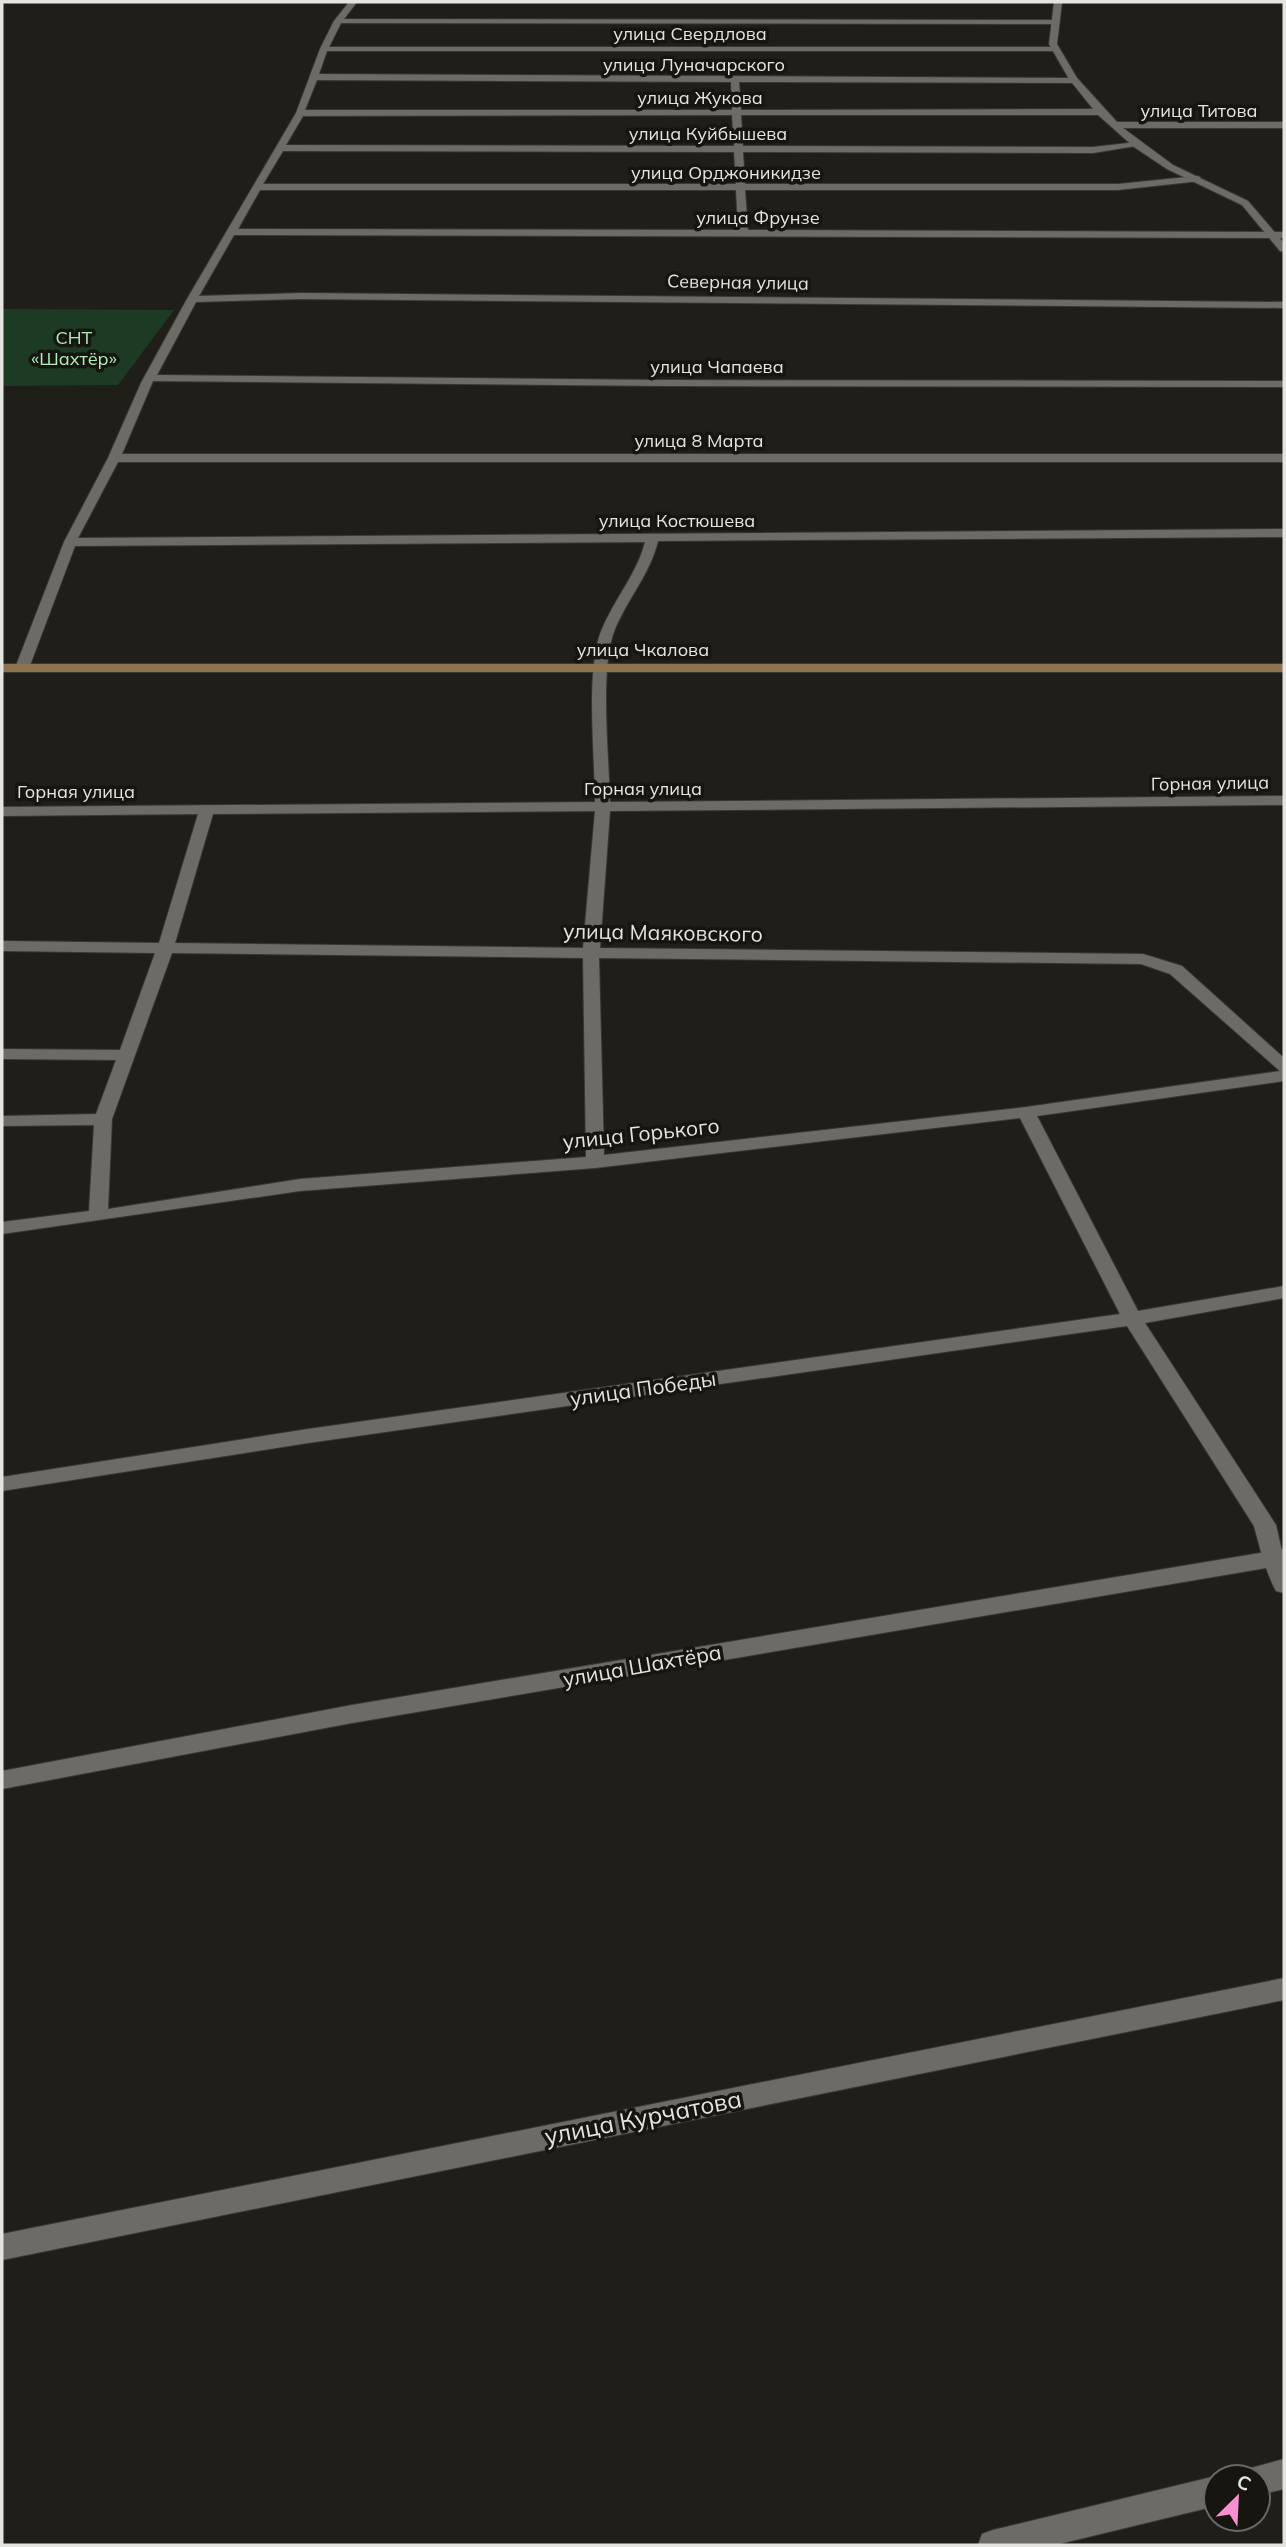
<svg xmlns="http://www.w3.org/2000/svg" width="1286" height="2547" font-family="Mulish,sans-serif">
<rect width="100%" height="100%" fill="#201e19"/>
<path fill="#1d3b24" d="M 2,309 L 174,310 L 118,385 L 2,386 Z"/>
<g fill="none" stroke-linecap="round" stroke-linejoin="round">
<g stroke="#3a3835" stroke-width="2">
<path id="minor" d="M 349,2 L 357,2 L 344,19 L 1055,20 L 1058,24 L 341,23 L 329,47 L 1055,47 L 1059,49 L 1055,51 L 327,51 L 319,74 L 1074,78 L 1077,83 L 739,82 L 741,110 L 1100,109 L 1104,112 L 1100,115 L 741,115 L 743,146 L 1093,147 L 1137,142 L 1142,145 L 1093,153 L 743,152 L 745,184 L 1118,184 L 1197,176 L 1200,177 L 1200,181 L 1118,190 L 745,190 L 748,230 L 1284,232 L 1284,238 L 234,235 L 199,296 L 301,293 L 1284,302 L 1284,308 L 301,299 L 196,302 L 157,375 L 664,380 L 1284,381 L 1284,387 L 664,386 L 153,381 L 122,454 L 1284,454 L 1284,462 L 118,462 L 78,538 L 1284,529 L 1284,537 L 658,541 C 650,574 628,598 615,629 C 599,668 609,757 610,802 L 1284,796 L 1284,805 L 610,811 L 600,948 L 1143,954 L 1182,966 L 1284,1058 L 1284,1081 L 1037,1116 L 1138,1311 L 1284,1286 L 1284,1298 L 1145,1323 L 1276,1525 L 1284,1560 L 1284,1593 L 1276,1591 C 1265,1570 1260,1548 1254,1526 L 1127,1326 L 308,1443 L 2,1491 L 2,1477 L 308,1429 L 1120,1314 L 1020,1118 L 595,1168 L 300,1191 L 2,1234 L 2,1222 L 89,1211 L 94,1125 L 2,1126 L 2,1116 L 96,1114 L 116,1060 L 2,1059 L 2,1049 L 120,1050 L 155,953 L 2,951 L 2,941 L 159,943 L 198,814 L 2,816 L 2,807 L 595,802 C 595,757 585,668 602,629 C 615,598 637,574 645,542 L 75,546 L 29,668 L 22,672 L 15,668 L 64,542 L 108,458 L 141,383 L 187,299 L 296,113 L 320,49 L 334,21 ZM 317,80 L 731,82 L 732,110 L 305,110 ZM 732,115 L 734,146 L 286,145 L 303,116 ZM 283,151 L 734,152 L 736,184 L 263,184 ZM 260,190 L 736,190 L 738,230 L 238,229 ZM 595,811 L 583,948 L 175,943 L 213,814 ZM 172,953 L 583,958 L 586,1157 L 300,1179 L 108,1209 L 112,1119 ZM 599,958 L 1141,964 L 1170,974 L 1280,1071 L 1026,1107 L 604,1155 Z
M 1284,1978 L 1284,2000 L 2,2260 L 2,2234 Z
M 1284,2459 L 1284,2489 L 1258,2495 L 1258,2477 L 1244,2477 L 1247,2469 Z
M 1216,2476 L 1219,2477 L 1216,2477 L 1216,2506 L 1055,2545 L 978,2545 L 982,2534 L 993,2530 Z"/>
</g>
<g stroke="#3a3835" stroke-width="2">
<path id="tertiary" d="M 1054,2 L 1062,2 L 1057,44 L 1077,78 L 1117,122 L 1284,122 L 1284,128 L 1123,128 L 1173,165 L 1248,201 L 1284,243 L 1284,252 L 1280,251 L 1242,205 L 1167,169 L 1134,147 L 1097,114 L 1069,79 L 1049,44 Z
M 1284,1549 L 1284,1565 L 352,1723 L 2,1789 L 2,1771 L 352,1705 Z"/>
</g>
<g stroke="#3a3835" stroke-width="2">
<path id="secondary" d="M 2,664 L 1284,664 L 1284,672 L 2,672 Z"/>
</g>
<use href="#minor" fill="#6d6b65" fill-rule="evenodd"/>
<use href="#tertiary" fill="#6d6b65" fill-rule="evenodd"/>
<use href="#secondary" fill="#8d744e" fill-rule="evenodd"/>
</g>
<g text-anchor="middle" dominant-baseline="central" stroke-width="7" stroke-linejoin="round" paint-order="stroke">
<g font-size="18" fill="#e5e4e1" stroke="#161510">
<text x="690" y="33">улица Свердлова</text>
<text x="694" y="64">улица Луначарского</text>
<text x="700" y="97">улица Жукова</text>
<text x="1199" y="110">улица Титова</text>
<text x="708" y="133">улица Куйбышева</text>
<text x="726" y="172">улица Орджоникидзе</text>
<text x="758" y="217">улица Фрунзе</text>
<text transform="translate(738 282) rotate(1)">Северная улица</text>
<text x="717" y="366">улица Чапаева</text>
<text x="699" y="440">улица 8 Марта</text>
<text x="677" y="520">улица Костюшева</text>
<text x="643" y="649">улица Чкалова</text>
<text transform="translate(1210 783) rotate(-1)">Горная улица</text>
<text x="643" y="788">Горная улица</text>
<text x="76" y="791">Горная улица</text>
</g>
<g font-size="18" fill="#aeedba" stroke="#161510">
<text x="74" y="337">СНТ<tspan x="74" dy="21">«Шахтёр»</tspan></text>
</g>
<g font-size="21" fill="#e5e4e1" stroke="#161510">
<text transform="translate(663 932) rotate(1)">улица Маяковского</text>
<text transform="translate(641 1133) rotate(-6)">улица Горького</text>
<text transform="translate(643 1388) rotate(-8)">улица Победы</text>
<text transform="translate(642 1665) rotate(-10)">улица Шахтёра</text>
</g>
<g font-size="24" fill="#e5e4e1" stroke="#161510">
<text transform="translate(643 2117) rotate(-11)">улица Курчатова</text>
</g>
</g>
<rect width="1286" height="2547" fill="none" stroke="#e5e4e1" stroke-width="7"/>
<g transform="translate(1237 2498) rotate(24)"><circle r="33" fill="#161510" stroke="#696864" stroke-width="2"/>
<path d="M0-5L12 26L0 18L-12 26Z" fill="#f790ce"/>
<text y="-10" font-size="19" font-weight="bold" text-anchor="middle" fill="#e5e4e1">С</text>
</g>
</svg>
